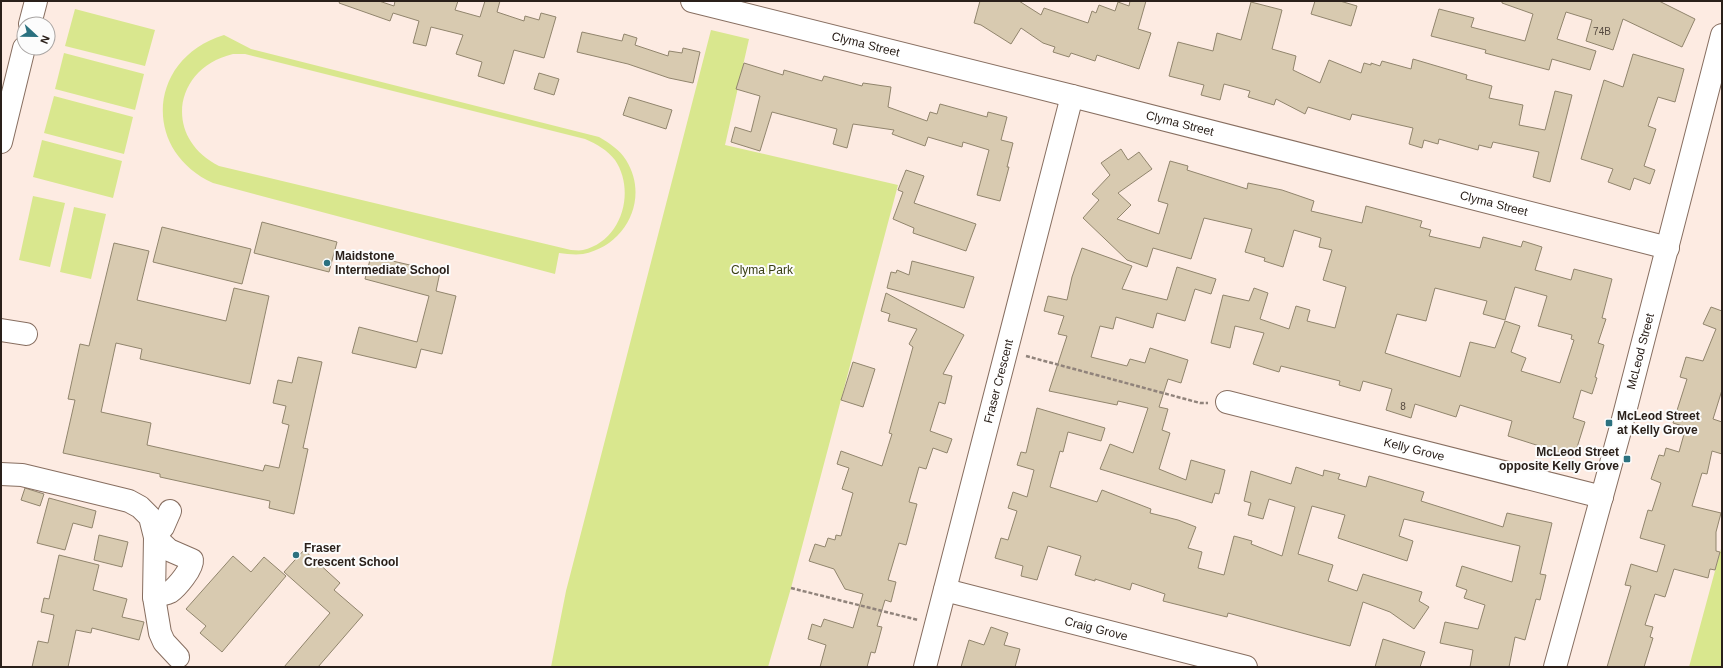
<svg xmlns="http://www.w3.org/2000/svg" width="1723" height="668" font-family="Arial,sans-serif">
<rect width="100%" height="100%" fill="#fdebe2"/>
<path fill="#d9e78e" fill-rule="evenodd" d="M 75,9 L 155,30 L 145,66 L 65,46 Z
M 711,30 L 749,39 L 725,145 L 898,185 L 791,588 L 768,667 L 551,667 L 566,591 Z
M 224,35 L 251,49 L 599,137 C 609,143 619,149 626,160 C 650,198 626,246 583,254 C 575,255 567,254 559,253 L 555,274 L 213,183 C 141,150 148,58 224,35 ZM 233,54 L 245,54 L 585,139 C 597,144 607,150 615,160 C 636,191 622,241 583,250 C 579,251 575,250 571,250 L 219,166 C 163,138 173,68 233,54 Z
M 64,53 L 144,74 L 135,110 L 55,89 Z
M 54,96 L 133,117 L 124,154 L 44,133 Z
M 42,140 L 122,161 L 113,198 L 33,177 Z
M 33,196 L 65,203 L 50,267 L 19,260 Z
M 74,207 L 106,214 L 91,279 L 60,272 Z
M 1722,545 L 1722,667 L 1689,667 Z"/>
<path fill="#d8cab0" stroke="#91856d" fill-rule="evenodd" d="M 340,1 L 379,1 L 394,6 L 395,1 L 458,1 L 455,10 L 480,17 L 485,1 L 500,1 L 497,12 L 524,21 L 525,16 L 539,20 L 541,13 L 556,17 L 544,58 L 514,50 L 504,84 L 478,76 L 482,62 L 456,54 L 463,35 L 431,27 L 426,46 L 413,43 L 419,21 L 393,13 L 390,21 L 339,3 Z
M 980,1 L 1019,1 L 1041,15 L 1044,8 L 1088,23 L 1092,11 L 1096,13 L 1099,5 L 1115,11 L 1118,2 L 1129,6 L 1130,1 L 1146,1 L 1138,29 L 1151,33 L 1139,69 L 1097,55 L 1095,61 L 1071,53 L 1069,57 L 1053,52 L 1055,47 L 1043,43 L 1021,28 L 1011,44 L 981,25 L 974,23 Z
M 1315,1 L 1340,1 L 1357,6 L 1351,26 L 1311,14 Z
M 1502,1 L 1659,1 L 1695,19 L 1682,47 L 1623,19 L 1613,50 L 1586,41 L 1592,20 L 1566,12 L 1557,39 L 1596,51 L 1590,70 L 1552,59 L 1549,70 L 1485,53 L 1486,50 L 1431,36 L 1439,9 L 1474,18 L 1471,27 L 1525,41 L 1533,14 L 1502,3 Z
M 1251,2 L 1282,10 L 1272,49 L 1296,56 L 1293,70 L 1320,83 L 1329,60 L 1361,73 L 1364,63 L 1371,65 L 1371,63 L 1380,66 L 1382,61 L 1411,69 L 1413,59 L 1467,75 L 1466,79 L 1492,86 L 1489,98 L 1523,105 L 1519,125 L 1545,130 L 1555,91 L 1572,95 L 1550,182 L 1533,177 L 1539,152 L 1493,142 L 1491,148 L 1479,145 L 1478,150 L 1439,139 L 1438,144 L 1424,140 L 1422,148 L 1409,144 L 1413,128 L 1352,114 L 1350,120 L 1308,107 L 1305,114 L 1276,99 L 1274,105 L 1248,97 L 1250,91 L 1224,84 L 1220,100 L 1201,95 L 1204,85 L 1169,76 L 1178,42 L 1213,51 L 1217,33 L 1241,40 Z
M 582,32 L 622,41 L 624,34 L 637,38 L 635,45 L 668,56 L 669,51 L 682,53 L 683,48 L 700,52 L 693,83 L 669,78 L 628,64 L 577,52 Z
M 1633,54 L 1684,69 L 1675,102 L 1658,97 L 1648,126 L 1656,129 L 1644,166 L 1655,170 L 1650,184 L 1634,178 L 1630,190 L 1608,182 L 1613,169 L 1581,159 L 1604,80 L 1623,87 Z
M 744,63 L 783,75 L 784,70 L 822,81 L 824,76 L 862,86 L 863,83 L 891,87 L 888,107 L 927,121 L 930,112 L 937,114 L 940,104 L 987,117 L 988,112 L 1007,117 L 1001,140 L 1013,143 L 1007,167 L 1009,167 L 1000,201 L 977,195 L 989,150 L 963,142 L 962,147 L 928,137 L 925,146 L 892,134 L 894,130 L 853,124 L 847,148 L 833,144 L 837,129 L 772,112 L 760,151 L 731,142 L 735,127 L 751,132 L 760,96 L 736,89 Z
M 539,73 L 559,79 L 554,95 L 534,89 Z
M 629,97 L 672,110 L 666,129 L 623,115 Z
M 1121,149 L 1128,160 L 1139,152 L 1152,169 L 1118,193 L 1131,205 L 1117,219 L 1159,234 L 1168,204 L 1158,201 L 1170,161 L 1188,166 L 1187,170 L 1247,189 L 1248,183 L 1282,190 L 1314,201 L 1311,211 L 1362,223 L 1366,206 L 1422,221 L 1420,227 L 1431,230 L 1429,236 L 1480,248 L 1483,237 L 1521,247 L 1523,241 L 1542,247 L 1535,270 L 1571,280 L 1574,269 L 1612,279 L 1602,318 L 1606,319 L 1598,343 L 1604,345 L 1595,377 L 1597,378 L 1592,394 L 1581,390 L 1573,418 L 1585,422 L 1574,457 L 1508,436 L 1512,421 L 1460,405 L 1456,417 L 1415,404 L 1411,418 L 1386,410 L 1392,389 L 1363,381 L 1360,391 L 1339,385 L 1340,381 L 1281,366 L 1279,372 L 1253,364 L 1264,333 L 1235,326 L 1230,348 L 1211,343 L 1223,295 L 1249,301 L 1254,288 L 1268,293 L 1260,319 L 1289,329 L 1296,306 L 1310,310 L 1307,321 L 1335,328 L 1346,287 L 1323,280 L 1332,250 L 1319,247 L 1321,238 L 1294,230 L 1283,267 L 1264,261 L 1265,258 L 1245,252 L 1252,229 L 1204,218 L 1191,259 L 1153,248 L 1147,267 L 1127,260 L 1083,218 L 1099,200 L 1092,194 L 1110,175 L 1101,163 ZM 1515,287 L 1547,296 L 1538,326 L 1572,335 L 1571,339 L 1574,340 L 1560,383 L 1521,371 L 1526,358 L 1511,352 L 1520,326 L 1505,321 L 1495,348 L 1470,342 L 1460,377 L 1385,353 L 1397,314 L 1426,321 L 1435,288 L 1487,301 L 1483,314 L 1505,320 Z
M 906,170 L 924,176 L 914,203 L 976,224 L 966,251 L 913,233 L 914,228 L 893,219 L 903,192 L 898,190 Z
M 262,222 L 337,242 L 329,272 L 254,253 Z
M 162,227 L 251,249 L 242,284 L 153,262 Z
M 114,243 L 149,251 L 137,300 L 226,321 L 234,288 L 269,296 L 250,384 L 140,359 L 142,349 L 116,343 L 101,412 L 151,423 L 147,445 L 263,471 L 265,465 L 279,468 L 289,425 L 282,423 L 286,406 L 273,403 L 278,380 L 292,383 L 298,357 L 322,362 L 303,448 L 308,449 L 294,514 L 269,508 L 270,501 L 160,477 L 160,474 L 63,453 L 75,400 L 68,399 L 80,344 L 89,346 Z
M 1082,248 L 1132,266 L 1122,289 L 1167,300 L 1177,267 L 1216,279 L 1211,294 L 1195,289 L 1185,321 L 1157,313 L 1153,328 L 1116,317 L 1113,329 L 1100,326 L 1091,357 L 1127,366 L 1130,359 L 1145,363 L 1150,348 L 1188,360 L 1181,383 L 1168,379 L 1159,407 L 1168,409 L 1162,430 L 1170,433 L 1159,469 L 1186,480 L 1191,460 L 1225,470 L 1219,494 L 1215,493 L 1212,503 L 1100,469 L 1110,444 L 1133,453 L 1148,408 L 1118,401 L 1117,405 L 1049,391 L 1067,336 L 1058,334 L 1064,316 L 1044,311 L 1048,296 L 1067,300 L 1072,277 Z
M 371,256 L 440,272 L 436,291 L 456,296 L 442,354 L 421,349 L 416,368 L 352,353 L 359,327 L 417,342 L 429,296 L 365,279 Z
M 912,261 L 974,277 L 964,308 L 887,288 L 891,272 L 896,273 L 897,270 L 909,275 Z
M 886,293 L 964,335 L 943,374 L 952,376 L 945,404 L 939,402 L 930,431 L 952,439 L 947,453 L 933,448 L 926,469 L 919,467 L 909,502 L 917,504 L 906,545 L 899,543 L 888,580 L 896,582 L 891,602 L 885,600 L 877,626 L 882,627 L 875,653 L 871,652 L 867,667 L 820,667 L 826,645 L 808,639 L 812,624 L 821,627 L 824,619 L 853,628 L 863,594 L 845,589 L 834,569 L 809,561 L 815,544 L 825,547 L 828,538 L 835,540 L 836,535 L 841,536 L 853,493 L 842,489 L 849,468 L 837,464 L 841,451 L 882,466 L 892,434 L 889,433 L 913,347 L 909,344 L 917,329 L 888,321 L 890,314 L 881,311 Z
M 1711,307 L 1722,311 L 1722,390 L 1713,419 L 1722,422 L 1722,454 L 1712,451 L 1707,474 L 1702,473 L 1692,506 L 1721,513 L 1716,532 L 1716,551 L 1720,552 L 1715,570 L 1710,569 L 1708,578 L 1674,569 L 1665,597 L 1655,594 L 1645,625 L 1653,627 L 1650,637 L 1653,638 L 1644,667 L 1607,667 L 1631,586 L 1625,585 L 1631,564 L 1657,572 L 1665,545 L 1640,538 L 1648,510 L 1652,511 L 1661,483 L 1651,479 L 1659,455 L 1664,456 L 1666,448 L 1679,452 L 1686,427 L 1673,423 L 1687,379 L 1680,377 L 1686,357 L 1703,361 L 1716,329 L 1703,324 Z
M 853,362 L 875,369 L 863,407 L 841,400 Z
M 1037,408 L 1105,428 L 1101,441 L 1068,432 L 1063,452 L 1060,451 L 1050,487 L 1097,502 L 1102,490 L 1151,509 L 1150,513 L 1178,520 L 1196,527 L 1188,548 L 1202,552 L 1198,568 L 1224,575 L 1234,536 L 1252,541 L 1251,544 L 1282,556 L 1295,507 L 1269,499 L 1263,519 L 1248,515 L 1251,503 L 1244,501 L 1251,471 L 1291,484 L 1296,467 L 1323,476 L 1324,470 L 1340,474 L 1338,479 L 1366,487 L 1369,476 L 1424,492 L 1421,501 L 1503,527 L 1507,513 L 1552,523 L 1540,574 L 1546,575 L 1540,600 L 1536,599 L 1525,640 L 1515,637 L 1509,667 L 1470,667 L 1473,650 L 1440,643 L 1445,622 L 1478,629 L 1485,605 L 1464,598 L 1467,590 L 1456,586 L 1462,566 L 1512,582 L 1520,546 L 1404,519 L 1399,536 L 1413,541 L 1407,561 L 1338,538 L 1345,515 L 1312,506 L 1298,554 L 1333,565 L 1328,581 L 1357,591 L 1363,574 L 1422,592 L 1419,601 L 1429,607 L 1414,629 L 1390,612 L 1363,602 L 1350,646 L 1228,613 L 1227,617 L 1163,601 L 1165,594 L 1132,583 L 1130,590 L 1095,579 L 1095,581 L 1075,575 L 1081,556 L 1048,546 L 1037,580 L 1021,576 L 1023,566 L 995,558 L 1001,538 L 1008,540 L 1017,511 L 1008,508 L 1013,492 L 1027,497 L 1034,470 L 1017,465 L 1021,452 L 1026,453 Z
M 25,488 L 44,494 L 40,506 L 21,500 Z
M 49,498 L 96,511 L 92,528 L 73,523 L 65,550 L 37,543 Z
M 99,535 L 128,542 L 122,567 L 94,560 Z
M 304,550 L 340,583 L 334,590 L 363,615 L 318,667 L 284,667 L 330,613 L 284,572 Z
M 59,555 L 99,565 L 93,590 L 127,599 L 122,617 L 144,622 L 139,640 L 92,628 L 91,633 L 76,630 L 68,667 L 32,667 L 38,641 L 48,643 L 54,615 L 41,612 L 44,598 L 49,599 Z
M 233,556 L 251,572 L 264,557 L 286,576 L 222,652 L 200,633 L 206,626 L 186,609 Z
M 991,627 L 1008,633 L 1004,645 L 1020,649 L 1015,667 L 961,667 L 969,640 L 984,645 Z
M 1383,639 L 1425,652 L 1420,667 L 1375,667 Z"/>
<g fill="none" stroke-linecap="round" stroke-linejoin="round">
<g stroke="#876e60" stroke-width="24">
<g id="minor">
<path id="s1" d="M 692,1 L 1072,96 L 1668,248"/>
<path d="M 30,24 L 36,1"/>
<path d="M 1,142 L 24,48"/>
<path d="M 1,330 L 26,334"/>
<path id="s2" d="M 1227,402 L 1602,497"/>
<path d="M 1,474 L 22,475 L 76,488 L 129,501 L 140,507 L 150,517 L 155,537 L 154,597 L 160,633 L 164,642 L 178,657"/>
<path d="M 155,537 L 163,527 L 170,511"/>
<path id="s3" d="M 945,590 L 1246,667"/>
<path d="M 154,597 C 159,595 166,594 170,592 C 177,587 193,568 192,560 L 169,550 L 155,537"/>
<path id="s4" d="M 925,667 L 1072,96"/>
<path id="s5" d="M 1555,667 L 1621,427 L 1722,35"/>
</g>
</g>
<path stroke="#90837b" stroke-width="2.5" stroke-dasharray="4 2" stroke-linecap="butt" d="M 1026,356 L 1200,403 L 1208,403
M 791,588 L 918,620"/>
<use href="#minor" stroke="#fff" stroke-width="22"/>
</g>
<g fill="#2b717f" stroke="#fcfcfc" stroke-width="1.5">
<circle cx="327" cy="263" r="4"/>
<rect x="1605" y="419" width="8" height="8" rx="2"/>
<rect x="1623" y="455" width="8" height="8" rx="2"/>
<circle cx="296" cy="555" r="4"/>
</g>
<g text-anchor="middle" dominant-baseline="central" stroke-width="4" stroke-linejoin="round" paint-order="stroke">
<g font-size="10" fill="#564a40">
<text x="1602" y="31">74B</text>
<text x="1403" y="406">8</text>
</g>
<g font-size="12" fill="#2a201a" stroke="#fcfcfc">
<text stroke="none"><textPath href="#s1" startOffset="179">Clyma Street</textPath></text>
<text stroke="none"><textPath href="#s1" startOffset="503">Clyma Street</textPath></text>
<text stroke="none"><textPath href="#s1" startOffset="827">Clyma Street</textPath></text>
<text stroke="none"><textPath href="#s5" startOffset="327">McLeod Street</textPath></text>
<text stroke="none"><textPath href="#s4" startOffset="295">Fraser Crescent</textPath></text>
<text stroke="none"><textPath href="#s2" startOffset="193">Kelly Grove</textPath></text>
<text stroke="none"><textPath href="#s3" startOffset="156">Craig Grove</textPath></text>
</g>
<g font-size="12" font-weight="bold" fill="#2a201a" stroke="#fcfcfc" text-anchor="start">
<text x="335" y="256">Maidstone<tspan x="335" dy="14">Intermediate School</tspan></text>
<text x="1617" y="416">McLeod Street<tspan x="1617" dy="14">at Kelly Grove</tspan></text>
<text x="1619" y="452" text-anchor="end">McLeod Street<tspan x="1619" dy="14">opposite Kelly Grove</tspan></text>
<text x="304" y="548">Fraser<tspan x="304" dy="14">Crescent School</tspan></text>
</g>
<g font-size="12" fill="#393f13" stroke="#fcfcfc">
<text x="762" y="270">Clyma Park</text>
</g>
</g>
<rect width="1723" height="668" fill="none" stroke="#2a201a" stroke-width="4"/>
<g transform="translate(36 36) rotate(112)"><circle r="19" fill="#fcfcfc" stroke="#a8a4a2"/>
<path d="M0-3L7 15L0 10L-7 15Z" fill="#2b717f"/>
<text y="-6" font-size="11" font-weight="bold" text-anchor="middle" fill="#2a201a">N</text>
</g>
</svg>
